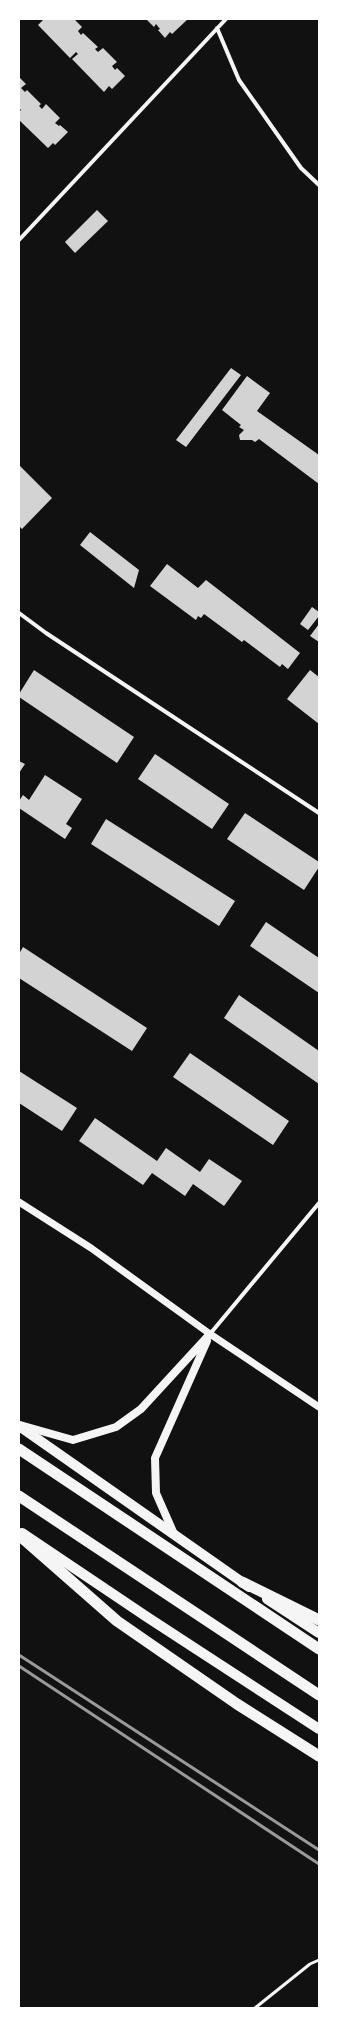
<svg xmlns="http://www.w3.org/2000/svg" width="338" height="2027" font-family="'Titillium Web',sans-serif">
<rect width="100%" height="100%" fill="#111"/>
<path fill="#d3d3d3" d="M 44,19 L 74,19 L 82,27 L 78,31 L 81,35 L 83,33 L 98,47 L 95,49 L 98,52 L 103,48 L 117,62 L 112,66 L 115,70 L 117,68 L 125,76 L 112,89 L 109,86 L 104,92 L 72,59 L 78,54 L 76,52 L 70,58 L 38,25 Z
M 146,19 L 188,19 L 172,34 L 170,32 L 165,38 L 158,30 L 160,29 L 156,24 L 154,27 Z
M 19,77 L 26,84 L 21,88 L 25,92 L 27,90 L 41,104 L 39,106 L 42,109 L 46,104 L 60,118 L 55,123 L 59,126 L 60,125 L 68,132 L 55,145 L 53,143 L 48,148 L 19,120 L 19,112 L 21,110 L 19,108 Z
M 97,210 L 108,221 L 75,253 L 65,242 Z
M 231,368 L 241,375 L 186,447 L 176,440 Z
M 247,376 L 270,393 L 257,411 L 319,455 L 319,484 L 259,439 L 255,442 L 252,440 L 240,440 L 239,435 L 244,430 L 239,427 L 241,425 L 222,410 Z
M 19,465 L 52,498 L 22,529 L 19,526 Z
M 90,532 L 139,570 L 134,588 L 80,545 Z
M 167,564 L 198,588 L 206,580 L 300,653 L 288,669 L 282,664 L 280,667 L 244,640 L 242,642 L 204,614 L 201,618 L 198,616 L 196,620 L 150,586 Z
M 312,607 L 319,612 L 319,616 L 308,630 L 300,624 Z
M 319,624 L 319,642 L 310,636 Z
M 34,670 L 134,737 L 117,763 L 19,697 L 19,694 Z
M 310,670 L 319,677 L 319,724 L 287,699 Z
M 155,754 L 229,804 L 212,829 L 138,779 Z
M 19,761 L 25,764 L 19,773 Z
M 45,775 L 82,799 L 66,824 L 72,828 L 65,839 L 19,808 L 19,801 L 23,795 L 29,800 Z
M 245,813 L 319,862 L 319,867 L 304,890 L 227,839 Z
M 106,819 L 235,901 L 219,926 L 91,844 Z
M 266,922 L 319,958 L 319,993 L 250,946 Z
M 23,947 L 147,1028 L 132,1051 L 19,978 L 19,954 Z
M 239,995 L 319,1051 L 319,1084 L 224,1018 Z
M 190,1053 L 289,1121 L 273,1145 L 173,1077 Z
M 19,1071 L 77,1108 L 62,1131 L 19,1103 Z
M 95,1118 L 157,1161 L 166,1148 L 200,1172 L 209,1159 L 242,1181 L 224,1206 L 193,1184 L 185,1196 L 152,1173 L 143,1185 L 79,1141 Z"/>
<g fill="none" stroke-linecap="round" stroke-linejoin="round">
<path stroke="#f5f5f5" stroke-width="3" d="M 255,2008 L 310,1964 L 319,1960"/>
<path stroke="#f5f5f5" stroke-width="4" d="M 217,28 L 239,80 L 301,168 L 319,185
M 19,240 L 226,19
M 19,613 L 46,633 L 319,813
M 210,1334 L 319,1203"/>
<path stroke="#f5f5f5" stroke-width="7" d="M 19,1202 L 91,1248 L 210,1334 L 319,1407"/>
<path stroke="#f5f5f5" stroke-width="8" d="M 20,1425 L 73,1440 L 116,1427 L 141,1409 L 210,1334
M 174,1534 L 156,1493 L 155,1458 L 207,1341"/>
<path stroke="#f5f5f5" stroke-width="10" d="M 19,1426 L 249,1587
M 22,1533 L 147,1617 L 319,1729
M 267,1599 L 319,1633"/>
<path stroke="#f5f5f5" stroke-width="11" d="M 19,1449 L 319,1649
M 19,1496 L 319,1695
M 19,1535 L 117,1621 L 237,1704 L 319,1756
M 242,1582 L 319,1620"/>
<path stroke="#9a9a9a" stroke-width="3" d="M 19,1655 L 319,1850
M 19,1666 L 319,1864"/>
</g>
<rect width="338" height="2027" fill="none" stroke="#ffffff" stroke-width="40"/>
</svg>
